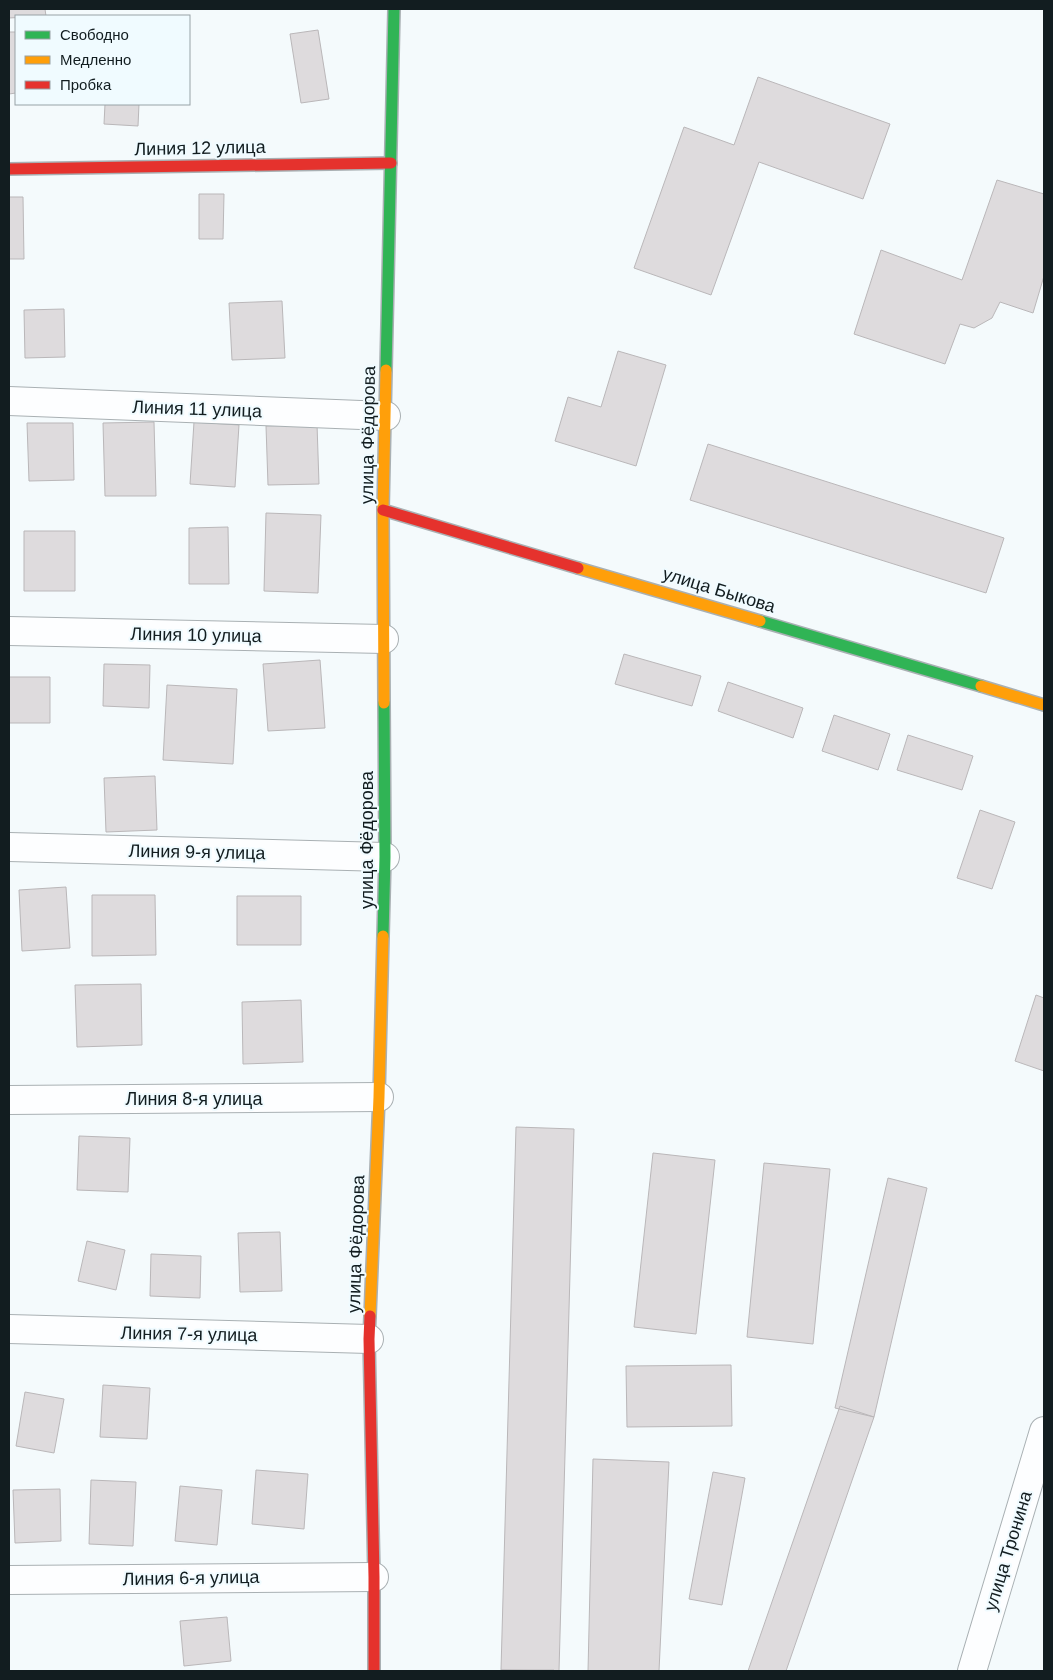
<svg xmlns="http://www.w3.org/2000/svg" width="1053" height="1680" font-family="Arial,sans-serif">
<rect width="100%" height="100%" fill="#f4fafc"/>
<path fill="#dedbdd" stroke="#bab7b9" d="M 9,9 L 45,9 L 46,16 L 9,18 Z
M 318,30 L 329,99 L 301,103 L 290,34 Z
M 9,32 L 16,32 L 16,93 L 9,94 Z
M 758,77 L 890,124 L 863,199 L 759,162 L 711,295 L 634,268 L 684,127 L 734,145 Z
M 105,104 L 139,104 L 138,126 L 104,124 Z
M 997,180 L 1044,194 L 1044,276 L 1033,313 L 1000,302 L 992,318 L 974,328 L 960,324 L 945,364 L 854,334 L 881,250 L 962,280 Z
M 199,194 L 224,194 L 223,239 L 199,239 Z
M 9,197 L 23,197 L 24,259 L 9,259 Z
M 282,301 L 285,358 L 232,360 L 229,303 Z
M 64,309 L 65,357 L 25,358 L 24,310 Z
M 618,351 L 666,365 L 636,466 L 555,441 L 568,397 L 601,407 Z
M 154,422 L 156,496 L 105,496 L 103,423 Z
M 194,422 L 239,425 L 235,487 L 190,484 Z
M 27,423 L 73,423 L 74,480 L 29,481 Z
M 317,424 L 319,484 L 268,485 L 266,426 Z
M 708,444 L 1004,538 L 986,593 L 690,500 Z
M 266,513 L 321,515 L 318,593 L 264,591 Z
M 228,527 L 229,584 L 189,584 L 189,528 Z
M 24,531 L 75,531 L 75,591 L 24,591 Z
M 624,654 L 701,676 L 692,706 L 615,684 Z
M 320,660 L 325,728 L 268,731 L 263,664 Z
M 104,664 L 150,665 L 149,708 L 103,706 Z
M 9,677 L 50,677 L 50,723 L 9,723 Z
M 728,682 L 803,708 L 793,738 L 718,711 Z
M 167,685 L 237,689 L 233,764 L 163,760 Z
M 834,715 L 890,734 L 878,770 L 822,751 Z
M 908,735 L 973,756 L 962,790 L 897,770 Z
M 155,776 L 157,830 L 106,832 L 104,778 Z
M 980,810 L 1015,822 L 992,889 L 957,878 Z
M 66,887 L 70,948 L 22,951 L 19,890 Z
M 92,895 L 155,895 L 156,955 L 92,956 Z
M 237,896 L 301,896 L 301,945 L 237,945 Z
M 141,984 L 142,1045 L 77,1047 L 75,985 Z
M 1036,995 L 1044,998 L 1044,1071 L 1015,1061 Z
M 301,1000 L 303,1062 L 243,1064 L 242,1002 Z
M 516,1127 L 574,1129 L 559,1671 L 501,1670 Z
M 79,1136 L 130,1138 L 128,1192 L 77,1190 Z
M 653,1153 L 715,1160 L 696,1334 L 634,1327 Z
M 764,1163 L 830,1169 L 813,1344 L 747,1337 Z
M 888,1178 L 927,1188 L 874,1417 L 835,1408 Z
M 280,1232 L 282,1291 L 240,1292 L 238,1233 Z
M 87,1241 L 125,1250 L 116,1290 L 78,1281 Z
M 151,1254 L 201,1256 L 200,1298 L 150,1296 Z
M 731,1365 L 732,1426 L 627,1427 L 626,1366 Z
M 103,1385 L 150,1388 L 147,1439 L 100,1437 Z
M 25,1392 L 64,1399 L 54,1453 L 16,1446 Z
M 840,1406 L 874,1417 L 786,1671 L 748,1671 Z
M 593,1459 L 669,1462 L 659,1671 L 588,1671 Z
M 256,1470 L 308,1474 L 304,1529 L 252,1524 Z
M 713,1472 L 745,1478 L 722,1605 L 689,1599 Z
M 91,1480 L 136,1482 L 133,1546 L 89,1544 Z
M 180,1486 L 222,1490 L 217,1545 L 175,1541 Z
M 60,1489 L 61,1541 L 15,1543 L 13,1490 Z
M 227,1617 L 231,1661 L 184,1666 L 180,1621 Z
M 501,1670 L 554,1670 L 554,1671 L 501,1671 Z"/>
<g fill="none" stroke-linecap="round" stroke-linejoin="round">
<g stroke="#a9b0b3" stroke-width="30">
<path id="street" d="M 9,401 L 386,416
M 9,631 L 384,639
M 9,847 L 385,857
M 9,1100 L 379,1097
M 9,1329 L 369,1339
M 9,1580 L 374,1577
M 972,1671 L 1044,1431"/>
</g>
<g stroke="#a9b0b3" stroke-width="14">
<path id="fast" d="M 386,370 L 394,9
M 760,621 L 981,686
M 383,936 L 385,857 L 384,703"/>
</g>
<g stroke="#a9b0b3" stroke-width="14">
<path id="slow" d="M 578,568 L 760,621
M 981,686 L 1044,705
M 384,703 L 383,510 L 386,370
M 370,1316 L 379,1097 L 383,936"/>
</g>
<g stroke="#a9b0b3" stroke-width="14">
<path id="jam" d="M 9,169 L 391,163
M 383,510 L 578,568
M 370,1316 L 369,1339 L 374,1577 L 374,1671"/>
</g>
<use href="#street" stroke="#fdfeff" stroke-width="28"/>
<use href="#fast" stroke="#30b455" stroke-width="11"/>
<use href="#slow" stroke="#ff9f0a" stroke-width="11"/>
<use href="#jam" stroke="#e5322d" stroke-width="11"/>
</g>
<g text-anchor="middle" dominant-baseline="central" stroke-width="4" stroke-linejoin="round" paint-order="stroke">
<g font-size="18" fill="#121d20" stroke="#f0fbff">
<text transform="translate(200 148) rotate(-1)">Линия 12 улица</text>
<text transform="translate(197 409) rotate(2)">Линия 11 улица</text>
<text transform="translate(368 435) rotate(-89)">улица Фёдорова</text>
<text transform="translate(719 590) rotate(17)">улица Быкова</text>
<text transform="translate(196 635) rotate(1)">Линия 10 улица</text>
<text transform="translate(367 840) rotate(-90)">улица Фёдорова</text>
<text transform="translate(197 852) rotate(1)">Линия 9-я улица</text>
<text x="194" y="1099">Линия 8-я улица</text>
<text transform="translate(356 1244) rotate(-88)">улица Фёдорова</text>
<text transform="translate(189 1334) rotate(1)">Линия 7-я улица</text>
<text transform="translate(1008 1551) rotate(-73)">улица Тронина</text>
<text transform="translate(191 1578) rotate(-1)">Линия 6-я улица</text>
</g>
</g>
<rect width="1053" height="1680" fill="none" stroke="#121d20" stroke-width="20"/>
<rect x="15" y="15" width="175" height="90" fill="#f0fbff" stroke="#97a2a6"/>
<rect x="25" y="31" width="25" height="8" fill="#30b455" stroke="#97a2a6"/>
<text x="60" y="40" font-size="15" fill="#121d20">Свободно</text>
<rect x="25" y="56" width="25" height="8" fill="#ff9f0a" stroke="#97a2a6"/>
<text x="60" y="65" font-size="15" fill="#121d20">Медленно</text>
<rect x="25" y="81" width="25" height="8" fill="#e5322d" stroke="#97a2a6"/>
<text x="60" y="90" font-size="15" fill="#121d20">Пробка</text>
</svg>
